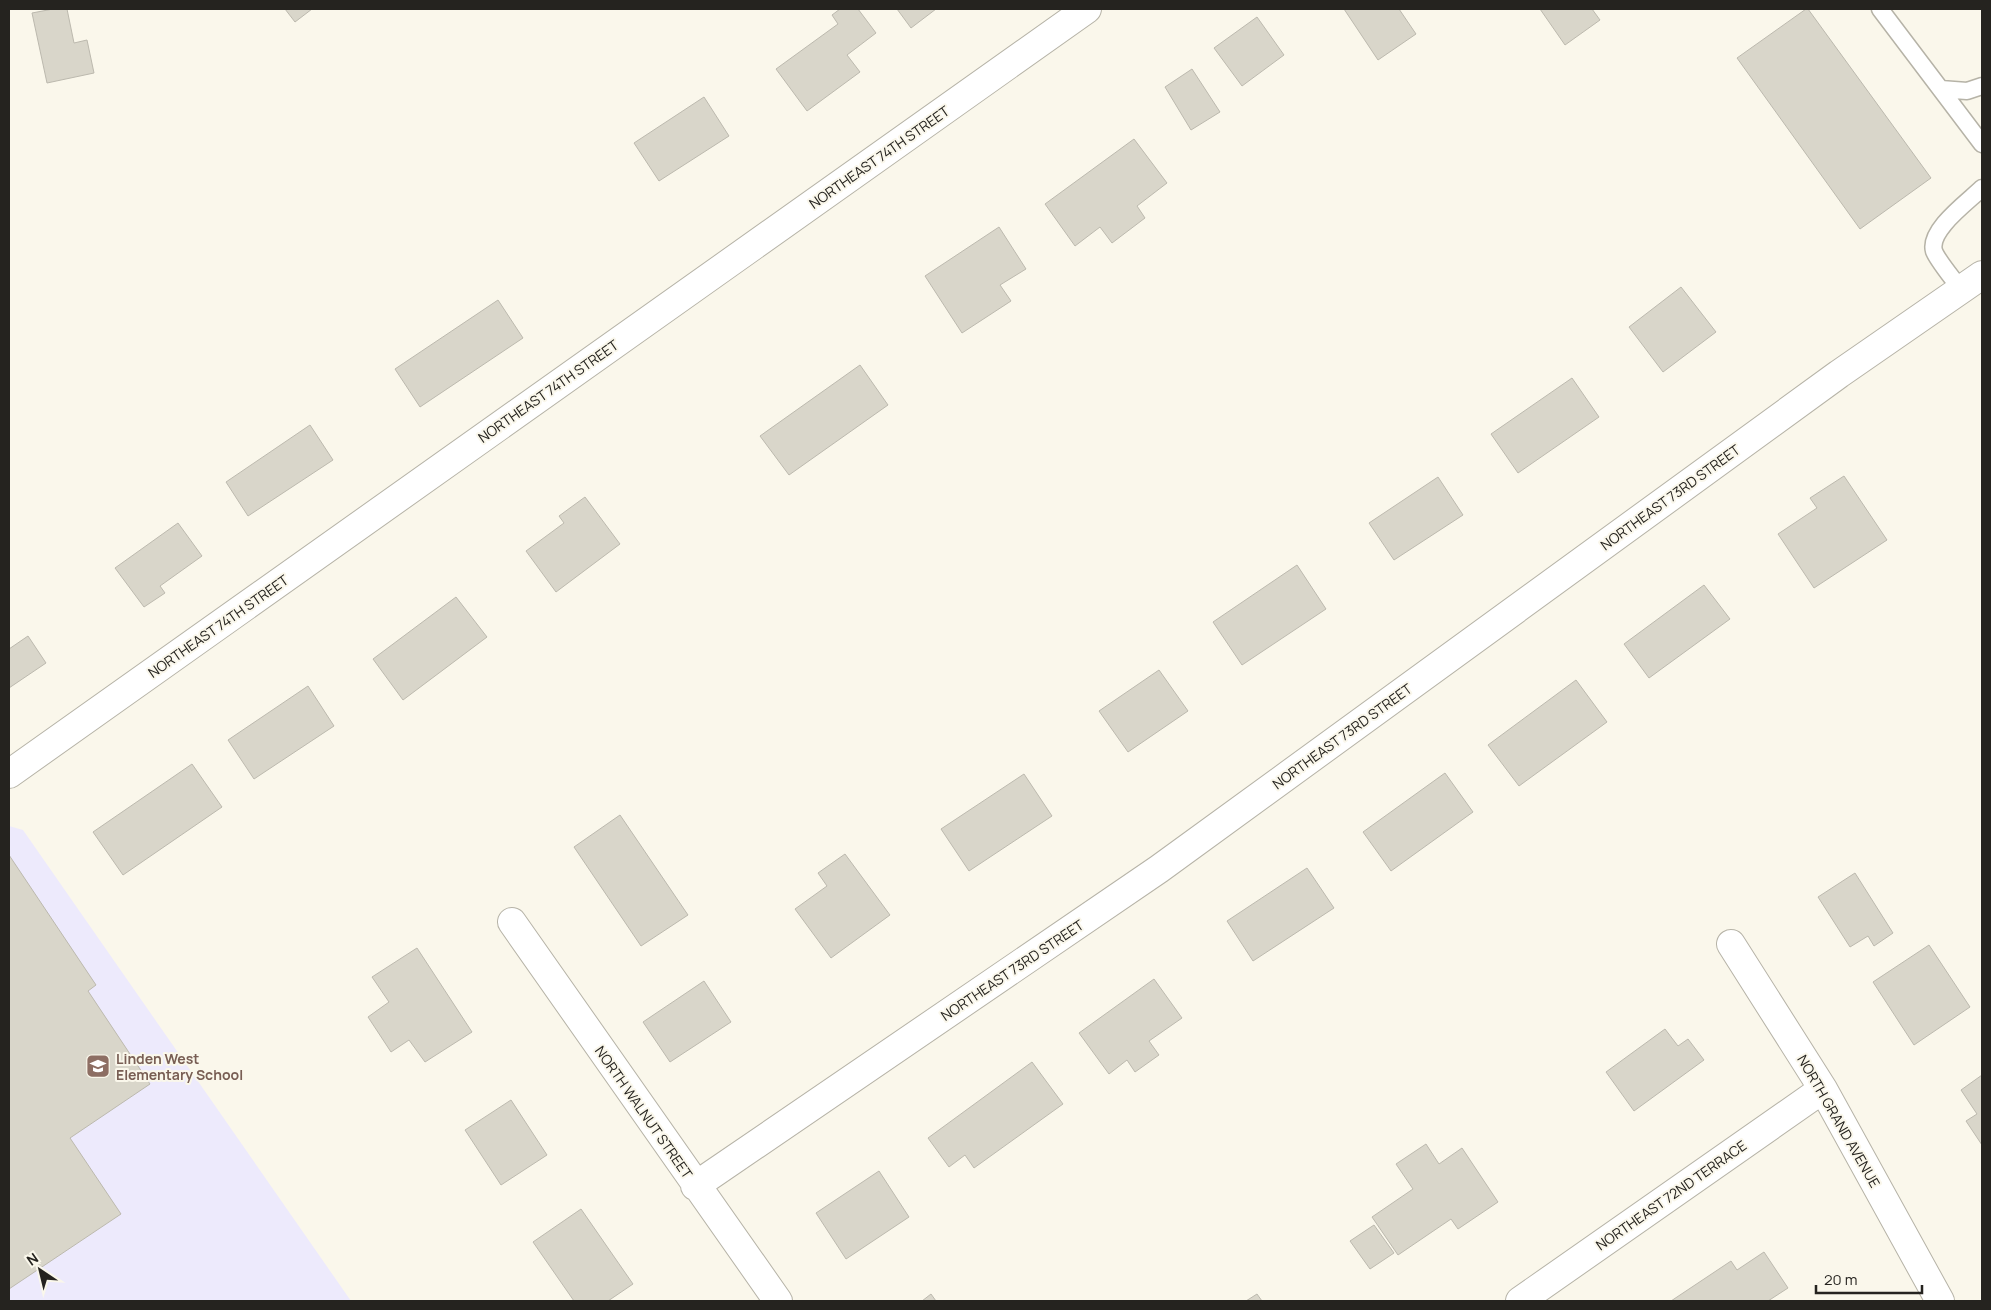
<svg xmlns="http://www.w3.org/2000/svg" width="1991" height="1310" font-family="Manrope,sans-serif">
<rect width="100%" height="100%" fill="#faf7eb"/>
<path fill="#edeafc" d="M 9,826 L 23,830 L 351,1301 L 9,1301 Z"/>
<path fill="#d9d6ca" stroke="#bcb9ae" d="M 53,9 L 67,9 L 74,43 L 87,40 L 94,73 L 47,83 L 32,13 Z
M 285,9 L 312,9 L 295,22 Z
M 840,9 L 858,9 L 876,33 L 847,55 L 860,72 L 807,111 L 776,69 L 838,24 L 832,15 Z
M 897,9 L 936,9 L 911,28 Z
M 1344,9 L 1399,9 L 1416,34 L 1378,60 Z
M 1540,9 L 1592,9 L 1600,20 L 1565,45 Z
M 1806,9 L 1808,9 L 1931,178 L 1860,229 L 1737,58 Z
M 1257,17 L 1284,55 L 1242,86 L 1214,48 Z
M 1192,69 L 1220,112 L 1191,130 L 1165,87 Z
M 704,97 L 729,136 L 659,181 L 634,143 Z
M 1134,139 L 1167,183 L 1137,206 L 1145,218 L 1112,243 L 1100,227 L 1075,246 L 1045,204 Z
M 999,227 L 1026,269 L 1000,285 L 1011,301 L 962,333 L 925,276 Z
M 1681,287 L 1716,332 L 1663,372 L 1629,327 Z
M 498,300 L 523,338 L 420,407 L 395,369 Z
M 860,365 L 888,405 L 789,475 L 760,436 Z
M 1572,378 L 1599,417 L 1518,473 L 1491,434 Z
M 310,425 L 333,460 L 248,516 L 226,482 Z
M 1844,476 L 1887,540 L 1814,588 L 1778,534 L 1817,508 L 1810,498 Z
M 1438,477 L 1463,515 L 1394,560 L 1369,523 Z
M 585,497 L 620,544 L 556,592 L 526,551 L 564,523 L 559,516 Z
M 178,523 L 202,556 L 160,586 L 165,593 L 144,607 L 115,568 Z
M 1297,565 L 1326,609 L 1242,665 L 1213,622 Z
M 1704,585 L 1730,619 L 1649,678 L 1624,644 Z
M 456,597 L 487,637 L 403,700 L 373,659 Z
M 28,636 L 46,663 L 9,688 L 9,649 Z
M 1159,670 L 1188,711 L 1128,752 L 1099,711 Z
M 1576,680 L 1607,722 L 1519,786 L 1488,745 Z
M 308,686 L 334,726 L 254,779 L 228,740 Z
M 192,764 L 222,807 L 123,875 L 93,832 Z
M 1445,773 L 1473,812 L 1391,871 L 1363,832 Z
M 1024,774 L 1052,816 L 969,871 L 941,829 Z
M 620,815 L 688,915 L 641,946 L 574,847 Z
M 845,854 L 890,915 L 831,958 L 795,909 L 827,886 L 818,873 Z
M 9,855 L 96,985 L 88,991 L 150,1084 L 70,1138 L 121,1214 L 9,1289 Z
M 1307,868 L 1334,908 L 1253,961 L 1227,921 Z
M 1855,873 L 1893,933 L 1874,946 L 1868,936 L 1850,947 L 1818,897 Z
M 1929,945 L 1970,1007 L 1914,1045 L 1873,982 Z
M 417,948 L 472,1032 L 425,1062 L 409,1040 L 391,1052 L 368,1017 L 389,1002 L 372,977 Z
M 1154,979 L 1182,1018 L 1149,1041 L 1159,1055 L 1135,1072 L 1127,1060 L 1109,1074 L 1079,1033 Z
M 704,981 L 731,1022 L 670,1062 L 643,1022 Z
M 1665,1029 L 1678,1046 L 1688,1039 L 1704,1060 L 1634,1111 L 1606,1072 Z
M 1032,1062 L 1063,1104 L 974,1168 L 965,1155 L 949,1167 L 928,1138 Z
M 1982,1075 L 1982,1145 L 1966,1121 L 1977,1114 L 1961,1090 Z
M 511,1100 L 547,1155 L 501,1185 L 465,1130 Z
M 1426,1144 L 1439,1164 L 1462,1148 L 1498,1202 L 1458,1229 L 1451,1219 L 1398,1255 L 1372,1217 L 1413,1189 L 1396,1164 Z
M 879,1171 L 909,1217 L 846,1259 L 816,1213 Z
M 581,1209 L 633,1284 L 608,1301 L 574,1301 L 533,1242 Z
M 1374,1225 L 1394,1253 L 1370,1269 L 1350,1241 Z
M 1764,1252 L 1788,1288 L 1768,1301 L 1671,1301 L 1731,1261 L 1737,1270 Z
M 931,1294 L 936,1301 L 922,1301 Z
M 1257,1294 L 1262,1301 L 1246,1301 Z"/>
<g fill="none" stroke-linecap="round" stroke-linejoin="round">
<g stroke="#b6b3a7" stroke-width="19">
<path id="lane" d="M 1880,9 L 1982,144
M 1941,89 L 1967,91 L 1982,86
M 1961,290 C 1955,281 1937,260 1934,251 C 1928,230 1969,201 1982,188"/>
</g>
<g stroke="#b6b3a7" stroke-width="30">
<path id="street" d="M 9,774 L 1087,9
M 512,922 L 778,1301
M 1731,944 L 1823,1089 L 1940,1301
M 695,1186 L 1159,869 L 1839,374 L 1982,275
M 1520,1301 L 1823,1089"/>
</g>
<use href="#lane" stroke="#fff" stroke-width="16"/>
<use href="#street" stroke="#fff" stroke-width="28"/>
</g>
<defs>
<g id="school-square" transform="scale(1.25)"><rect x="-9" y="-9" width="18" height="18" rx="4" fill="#8d6e63" stroke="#faf7eb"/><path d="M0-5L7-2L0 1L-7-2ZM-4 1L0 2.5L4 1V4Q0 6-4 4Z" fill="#fff"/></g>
</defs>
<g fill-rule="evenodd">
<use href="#school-square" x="98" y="1066"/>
</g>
<g text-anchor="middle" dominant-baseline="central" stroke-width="4" stroke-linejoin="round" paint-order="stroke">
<g font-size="14" fill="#25231f" stroke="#faf7eb">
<text transform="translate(879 157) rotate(-35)">NORTHEAST 74TH STREET</text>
<text transform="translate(548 391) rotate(-35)">NORTHEAST 74TH STREET</text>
<text transform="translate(1670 497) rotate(-36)">NORTHEAST 73RD STREET</text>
<text transform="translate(218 626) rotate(-35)">NORTHEAST 74TH STREET</text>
<text transform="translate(1342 736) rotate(-36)">NORTHEAST 73RD STREET</text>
<text transform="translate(1012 970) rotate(-34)">NORTHEAST 73RD STREET</text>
<text transform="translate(644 1112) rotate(55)">NORTH WALNUT STREET</text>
<text transform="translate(1839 1121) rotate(60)">NORTH GRAND AVENUE</text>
<text transform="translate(1671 1195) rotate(-35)">NORTHEAST 72ND TERRACE</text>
</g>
<g font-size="14" font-weight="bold" fill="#785e54" stroke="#faf7eb" text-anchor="start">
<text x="116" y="1058">Linden West<tspan x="116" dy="16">Elementary School</tspan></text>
</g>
</g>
<rect width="1991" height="1310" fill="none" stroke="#25231f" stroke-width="20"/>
<g transform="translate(40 1270) rotate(325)" stroke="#faf7eb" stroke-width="4" paint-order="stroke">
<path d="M0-4L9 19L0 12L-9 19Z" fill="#25231f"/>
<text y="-8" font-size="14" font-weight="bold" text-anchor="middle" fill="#25231f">N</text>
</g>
<path d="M1816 1285v8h106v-8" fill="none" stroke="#25231f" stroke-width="2.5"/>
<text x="1824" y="1285" font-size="15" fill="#25231f" stroke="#faf7eb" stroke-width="4" paint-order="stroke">20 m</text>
</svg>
